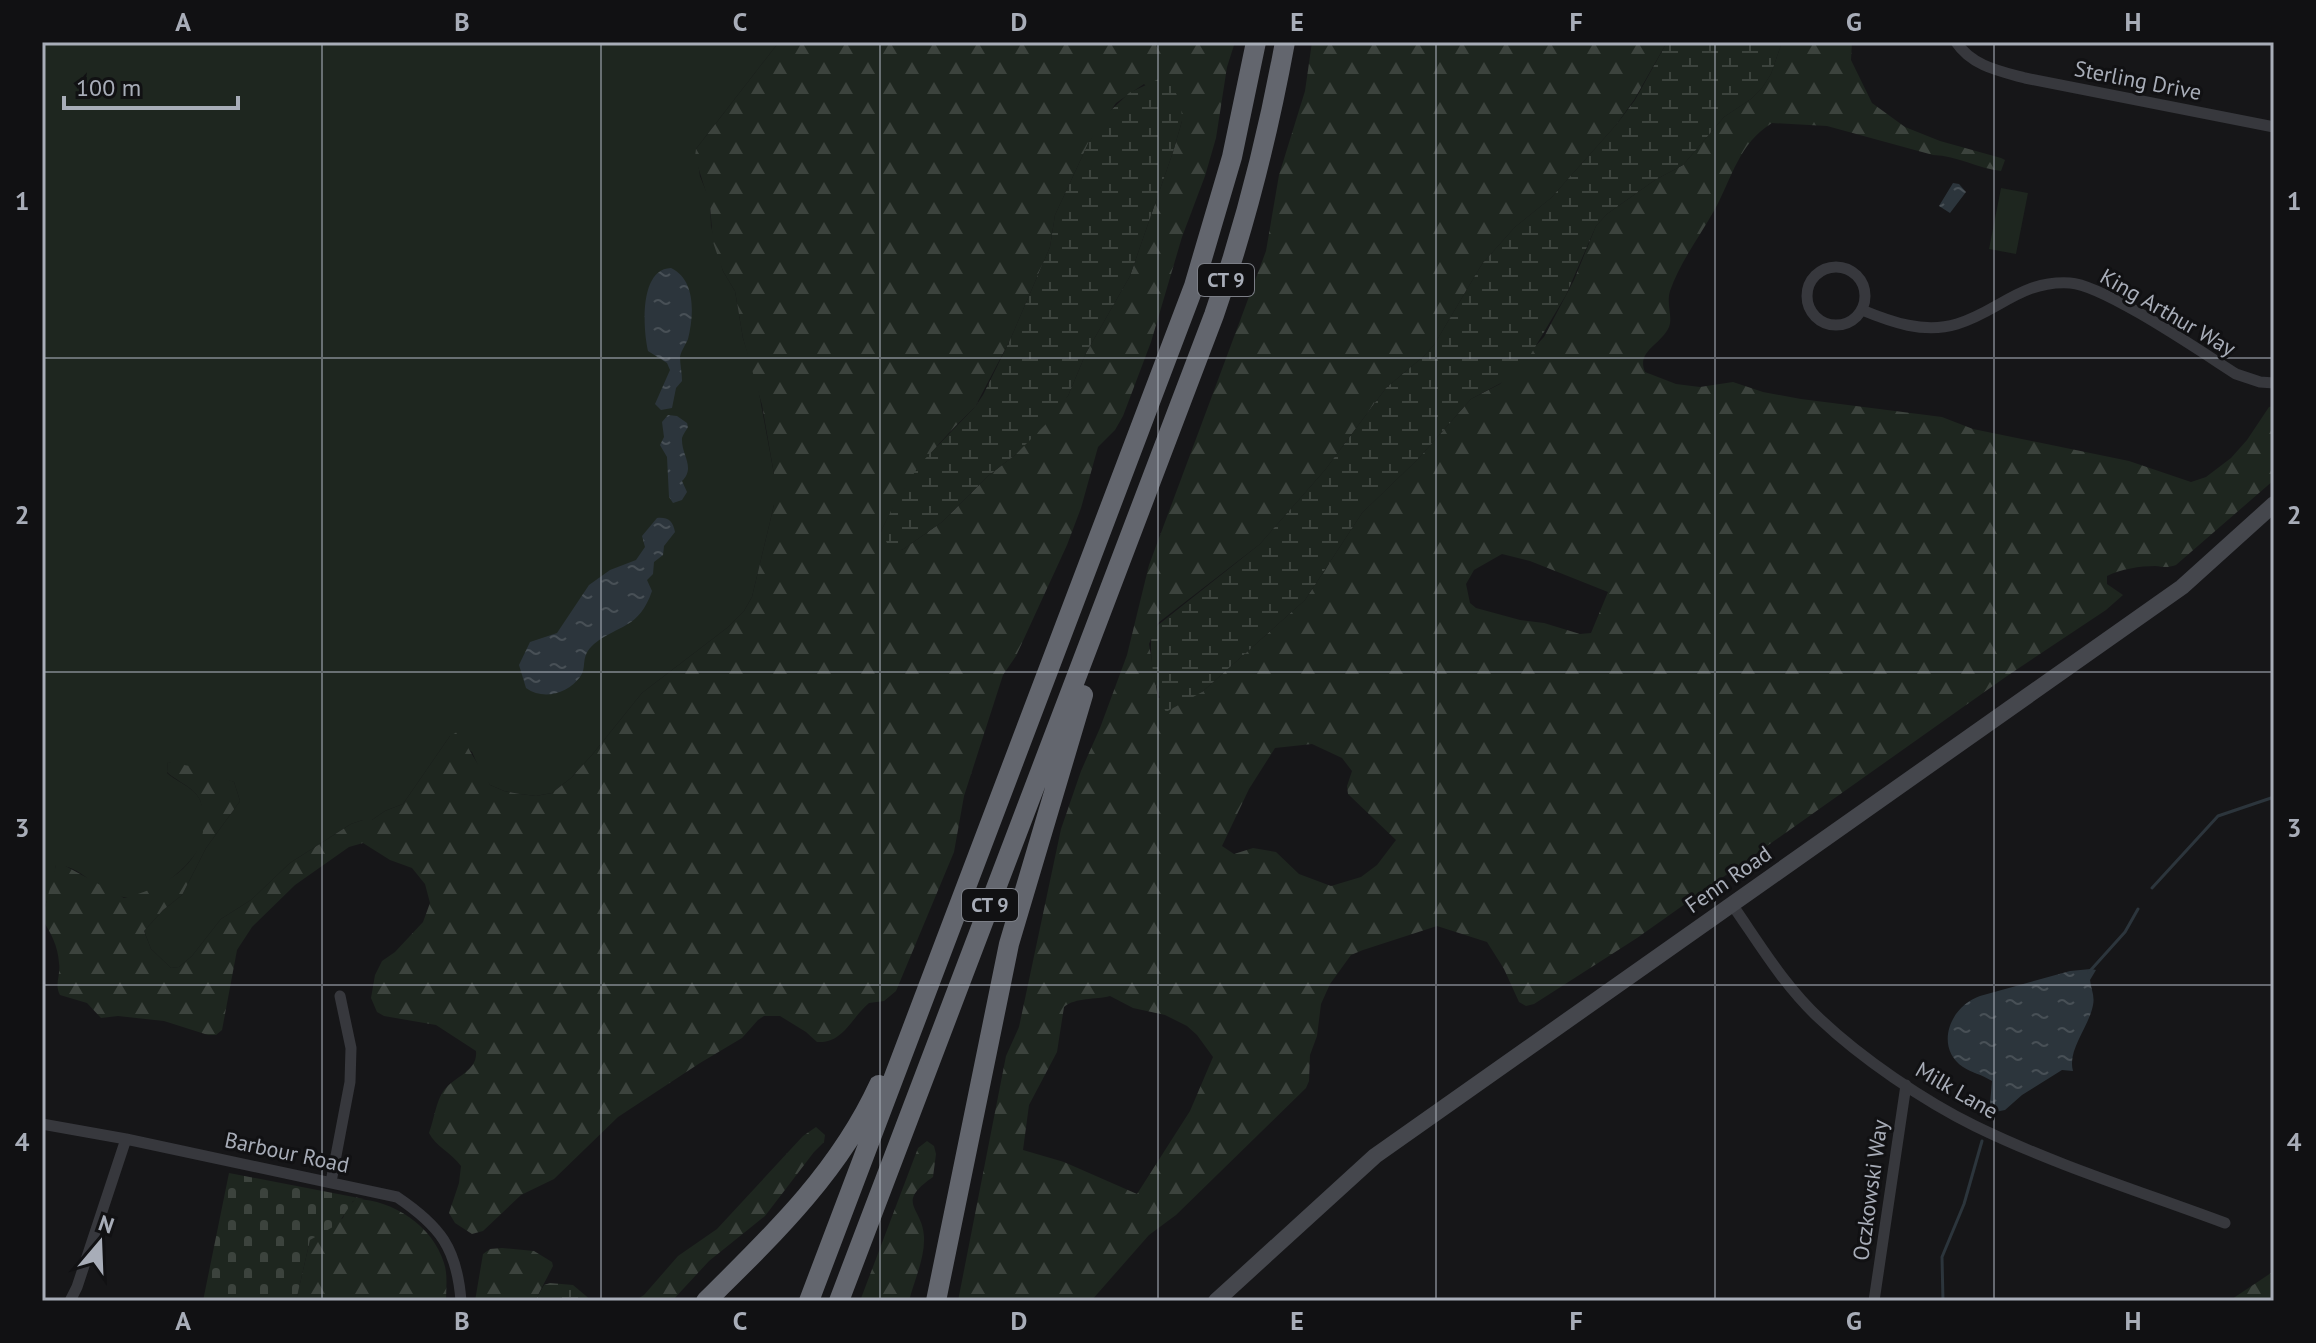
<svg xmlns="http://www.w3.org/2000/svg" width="2316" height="1343" font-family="'PT Sans',sans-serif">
<defs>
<pattern id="forest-firs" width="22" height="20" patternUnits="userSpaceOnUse" patternTransform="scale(2)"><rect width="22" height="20" fill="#1e261f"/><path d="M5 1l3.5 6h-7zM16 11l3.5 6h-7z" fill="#3c433d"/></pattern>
<pattern id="wetland-marsh" width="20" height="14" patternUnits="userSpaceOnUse" patternTransform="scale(2)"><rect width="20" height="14" fill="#1e261f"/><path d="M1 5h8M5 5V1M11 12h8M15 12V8" fill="none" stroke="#3c433d"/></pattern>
<pattern id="cemetery-stones" width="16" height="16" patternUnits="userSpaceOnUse" patternTransform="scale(2)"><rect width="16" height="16" fill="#1e261f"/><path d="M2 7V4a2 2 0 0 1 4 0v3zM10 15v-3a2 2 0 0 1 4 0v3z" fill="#3c433d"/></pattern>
<pattern id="water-ripples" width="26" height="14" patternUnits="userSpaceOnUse" patternTransform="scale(2)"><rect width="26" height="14" fill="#2c353c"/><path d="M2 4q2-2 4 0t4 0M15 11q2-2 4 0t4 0" fill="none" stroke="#485056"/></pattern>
</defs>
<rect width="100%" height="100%" fill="#161618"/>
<path fill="#1e261f" d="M 42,42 L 779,42 L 696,149 L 700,176 L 710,201 L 711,226 L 723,271 L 735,291 L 743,338 L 757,382 L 774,474 L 774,505 L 752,597 L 744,611 L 727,628 L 642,693 L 592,755 L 571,778 L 552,793 L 536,796 L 520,794 L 504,791 L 490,785 L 482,775 L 472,752 L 450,736 L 403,804 L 385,811 L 372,820 L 363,820 L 351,824 L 290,863 L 251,900 L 221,919 L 192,956 L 179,967 L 171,968 L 151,949 L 144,931 L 163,910 L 182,895 L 206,848 L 240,801 L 234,782 L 168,762 L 167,773 C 176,781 195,788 200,800 C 205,811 206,832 202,843 C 191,867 150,901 123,897 C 97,894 82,865 56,865 L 52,888 L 42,913 Z
M 2001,188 L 2028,193 L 2016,254 L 1989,249 Z"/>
<path fill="url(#forest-firs)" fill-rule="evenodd" d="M 779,42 L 1235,42 L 1227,67 L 1216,138 L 1205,176 L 1182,237 L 1151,342 L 1123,416 L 1115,430 L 1098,447 L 1081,508 L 1067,545 L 1016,656 L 1003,675 L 964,796 L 954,852 L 896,991 L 884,1001 L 869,1003 C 851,1018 843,1044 817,1042 L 806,1032 L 780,1016 L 764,1016 L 758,1020 L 742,1038 L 700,1063 L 618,1117 L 554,1179 L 521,1195 L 483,1231 L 472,1234 L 455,1223 L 449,1213 L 459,1183 L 461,1166 C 452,1153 435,1146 429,1133 C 434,1120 436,1101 444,1090 C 455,1076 478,1071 476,1051 L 436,1025 L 384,1016 L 377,1012 L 371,998 L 375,975 L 382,961 L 395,952 L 423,922 L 430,903 L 425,884 L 412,868 L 390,860 L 363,843 L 349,847 L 295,885 L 252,927 L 237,950 L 222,1030 L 216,1035 L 208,1035 L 164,1021 L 118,1016 L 101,1018 L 87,1003 L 60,995 C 54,984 61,975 59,963 C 58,946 51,933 42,919 L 56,865 L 60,863 L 124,898 C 163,889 208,863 203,818 C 202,812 202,805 200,800 C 194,787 176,781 167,772 L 168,762 L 195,767 L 234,782 L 240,801 L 206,848 L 182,895 L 163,910 L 144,931 L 151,949 L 171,968 L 179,967 L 192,956 L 221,919 L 251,900 L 290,863 L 351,824 L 363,820 L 372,820 L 385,811 L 403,804 L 450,736 L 457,732 L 460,734 L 490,785 L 504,791 L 520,794 L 536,796 L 552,793 L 571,778 L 592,755 L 642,693 L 727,628 L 744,611 L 752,597 L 774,505 L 774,474 L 762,405 L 743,338 L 735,291 L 723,271 L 713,242 L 710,205 L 695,157 L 696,149 ZM 1144,84 L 1182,121 L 1173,152 L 1130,276 L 1086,353 L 1068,396 L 1015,455 L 988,476 L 942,522 L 902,550 L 881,531 C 906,480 934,446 975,407 L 1010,340 L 1050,247 L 1055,215 L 1088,144 L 1116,103 Z
M 1312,42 L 1667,42 L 1634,100 L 1616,125 L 1551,198 L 1515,227 L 1482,264 L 1434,345 L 1424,356 L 1386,388 L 1325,470 L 1260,544 L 1158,623 L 1149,644 L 1158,698 L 1202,692 L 1305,600 L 1362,513 L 1418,459 L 1471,399 L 1500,384 L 1544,337 L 1574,280 L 1596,226 L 1607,214 L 1655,180 L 1683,165 L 1724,117 L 1751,99 L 1762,88 L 1771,74 L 1782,42 L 1852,42 L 1851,60 L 1872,103 L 1905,127 L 1940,141 L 2001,158 L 2005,160 L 2001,171 C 1977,168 1958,156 1933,155 L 1827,126 L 1772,123 C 1739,143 1732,178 1715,209 C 1700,236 1680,262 1670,291 C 1666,304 1673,317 1669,327 C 1661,345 1636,351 1645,372 L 1676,384 L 1700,387 L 1733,382 L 1763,392 L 1801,399 L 1942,417 L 1973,429 L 2129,461 L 2191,482 L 2206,477 L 2231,458 L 2247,440 L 2269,407 L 2274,406 L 2274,480 L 2176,565 C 2167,568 2164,567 2155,566 C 2140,566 2121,569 2107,576 L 2107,584 L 2123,595 L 2106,610 L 2007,676 L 1637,938 L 1534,1004 L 1526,1006 L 1519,1002 L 1504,969 L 1487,942 L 1437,926 L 1363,950 L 1351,955 L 1330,984 L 1321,1004 L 1317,1036 L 1310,1055 L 1309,1081 L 1306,1088 L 1176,1215 L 1149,1235 L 1091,1301 L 958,1301 L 1006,1056 L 1019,1027 L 1061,829 L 1081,771 L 1100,728 L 1127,655 L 1149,565 L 1266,251 L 1279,175 L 1305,91 ZM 1502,554 L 1530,561 L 1608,592 L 1591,633 L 1580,634 L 1544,623 L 1520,620 L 1476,608 L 1470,603 L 1466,584 L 1474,570 ZM 1312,744 L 1342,758 L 1352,771 L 1347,786 L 1348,794 L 1396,840 L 1377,865 L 1361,877 L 1331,886 L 1299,874 L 1276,852 L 1253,848 L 1234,854 L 1222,846 L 1249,789 L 1275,748 ZM 1110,996 L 1133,1008 L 1165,1015 L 1187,1026 L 1197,1035 L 1213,1057 L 1190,1111 L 1137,1194 L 1064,1162 L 1023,1150 L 1029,1105 L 1057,1052 L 1064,1007 C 1076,997 1095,1000 1110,996 Z
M 816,1127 L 825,1135 L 824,1142 L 814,1152 L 765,1216 L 709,1261 L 672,1301 L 634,1301 L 644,1295 L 678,1256 L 717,1229 L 803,1136 Z
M 927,1141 L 934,1146 L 936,1154 L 933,1177 C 894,1204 923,1207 924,1237 C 925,1258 914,1281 909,1301 L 860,1301 L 918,1148 Z
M 356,1199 C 393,1200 433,1226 444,1263 C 448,1275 446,1288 446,1301 L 296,1301 L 310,1240 L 343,1218 L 347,1207 Z
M 502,1248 L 534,1251 L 552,1262 L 553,1266 L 535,1301 L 475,1301 L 483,1254 L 490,1249 Z
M 2274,1271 L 2274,1301 L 2229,1301 Z"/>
<path fill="url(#wetland-marsh)" d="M 1667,42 L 1782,42 L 1771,74 L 1762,88 L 1751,99 L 1724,117 L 1683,165 L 1655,180 L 1607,214 L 1596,226 L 1566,295 L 1525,364 L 1514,376 L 1471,399 L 1418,459 L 1362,513 L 1305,600 L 1202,692 L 1166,712 C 1155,691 1147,652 1153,629 L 1260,544 L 1325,470 L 1386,388 L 1424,356 L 1434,345 L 1482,264 L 1515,227 L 1551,198 L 1616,125 L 1635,100 Z
M 1163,77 L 1174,89 L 1181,104 L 1182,121 L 1173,152 L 1130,276 L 1086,353 L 1068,396 L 1049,421 L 1015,455 L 988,476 L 942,522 L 902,550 L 888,545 L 881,531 L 895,503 L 920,464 L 975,407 L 983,395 L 1010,340 L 1050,247 L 1055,215 L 1088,144 L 1105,116 L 1129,93 Z
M 550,1283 L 573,1285 L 592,1301 L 535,1301 L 544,1285 Z"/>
<path fill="url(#cemetery-stones)" d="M 229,1173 L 364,1199 L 353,1201 L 338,1224 L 310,1240 L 296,1301 L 203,1301 Z"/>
<path fill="url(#water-ripples)" d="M 1953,183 L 1959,184 L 1966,192 L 1950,213 L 1939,206 Z
M 671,268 C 696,280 694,315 688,339 C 686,344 681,351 680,357 C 680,364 682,373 682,381 L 676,388 L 672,408 L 661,410 L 655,404 L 670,370 L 667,363 L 648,351 C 643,329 639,269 671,268 Z
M 668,415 L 677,416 L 687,423 L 688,427 C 686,431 683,434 682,438 C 681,455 696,467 682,481 L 687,492 L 682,500 L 673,503 L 669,497 L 667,457 L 660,445 L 664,437 L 662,422 Z
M 657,518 C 668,517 673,521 675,532 L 664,546 L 663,555 L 654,562 L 653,574 L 647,580 L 652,591 C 639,629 619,624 594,644 C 579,657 588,667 580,677 C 568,693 544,701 526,688 L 519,665 L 530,642 L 557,633 L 589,585 L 610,570 L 636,560 L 645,547 L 642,536 Z
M 2091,969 L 2096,970 L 2090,980 C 2091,989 2095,996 2093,1005 C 2089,1027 2067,1050 2073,1071 L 2062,1070 L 2022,1095 L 2005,1110 L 1995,1112 L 1993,1118 L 1986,1118 L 1990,1104 L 1992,1081 C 1981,1074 1972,1073 1963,1067 C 1934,1047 1950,1006 1980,996 L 2070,971 Z"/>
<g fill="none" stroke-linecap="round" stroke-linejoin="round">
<path stroke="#2c353c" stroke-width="3" d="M 2152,888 L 2218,816 L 2274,797
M 2089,972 L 2125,932 L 2138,909
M 1943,1301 L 1942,1257 L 1964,1204 L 1982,1141"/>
<path stroke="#37383d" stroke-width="11" d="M 1956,42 C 1972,66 1999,71 2025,78 L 2274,127
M1807 296a29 29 0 1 1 58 0a29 29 0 1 1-58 0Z
M 1862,310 C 1891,322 1924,334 1957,324 C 1998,312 2021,280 2070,283 C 2104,285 2203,353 2236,374 L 2260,382 L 2274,383
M 1731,903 C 1759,943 1784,986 1820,1019 C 1861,1058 1924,1101 1975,1126 C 2055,1165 2142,1192 2225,1223
M 42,1124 L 126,1139 L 397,1197 C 440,1226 457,1248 461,1301
M 331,1182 L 350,1082 L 351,1048 L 340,996
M 70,1301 L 77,1287 L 126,1139
M 1874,1301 L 1906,1085"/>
<path stroke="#45474d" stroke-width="16" d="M 1216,1301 L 1375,1156 L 2182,587 L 2274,504"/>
<path stroke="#63666e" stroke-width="20" d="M 706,1301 C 773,1235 839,1172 879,1085
M 809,1301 L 1194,286 L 1232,157 L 1256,42
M 839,1301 L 1214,315 C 1245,226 1268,135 1285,42
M 936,1301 L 1009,944 L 1083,695"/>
</g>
<path fill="none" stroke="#a8adb8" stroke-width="2" stroke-opacity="0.55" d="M 322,42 L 322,1301M 601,42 L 601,1301M 880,42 L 880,1301M 1158,42 L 1158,1301M 1436,42 L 1436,1301M 1715,42 L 1715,1301M 1994,42 L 1994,1301M 42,358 L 2274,358M 42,672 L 2274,672M 42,985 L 2274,985"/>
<g text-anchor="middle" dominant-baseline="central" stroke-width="6" stroke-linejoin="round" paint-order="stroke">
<g fill="#111113" stroke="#7b7e86" stroke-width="2">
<rect x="1198" y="264" width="56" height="32" rx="6"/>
<rect x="962" y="889" width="56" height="32" rx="6"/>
</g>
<g font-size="20" font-weight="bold" fill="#a8adb8">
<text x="1226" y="280">CT 9</text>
<text x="990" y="905">CT 9</text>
</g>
<g font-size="22" fill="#a8adb8" stroke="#111113">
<text transform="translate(2138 80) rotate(11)">Sterling Drive</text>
<text transform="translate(2168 312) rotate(30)">King Arthur Way</text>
<text transform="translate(1728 879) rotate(-35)">Fenn Road</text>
<text transform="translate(1957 1090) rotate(30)">Milk Lane</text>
<text transform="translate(287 1152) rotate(12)">Barbour Road</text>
<text transform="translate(1870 1190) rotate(-82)">Oczkowski Way</text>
</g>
</g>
<rect width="2316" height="1343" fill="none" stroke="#111113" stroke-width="88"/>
<g transform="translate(100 1243) rotate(19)" stroke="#111113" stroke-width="6" paint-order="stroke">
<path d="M0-6L14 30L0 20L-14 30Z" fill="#a8adb8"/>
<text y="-12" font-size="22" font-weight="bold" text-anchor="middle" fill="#a8adb8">N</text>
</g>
<path d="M64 96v12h174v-12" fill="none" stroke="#a8adb8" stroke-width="4"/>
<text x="76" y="96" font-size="24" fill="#a8adb8" stroke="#111113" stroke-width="6" paint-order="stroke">100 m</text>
<rect x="44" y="44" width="2228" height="1255" fill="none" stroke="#a8adb8" stroke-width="3"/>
<g font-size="26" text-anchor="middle" font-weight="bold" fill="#a8adb8">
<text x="183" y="31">A</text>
<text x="462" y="31">B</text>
<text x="740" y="31">C</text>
<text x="1019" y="31">D</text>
<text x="1297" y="31">E</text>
<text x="1576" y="31">F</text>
<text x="1854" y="31">G</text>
<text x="2133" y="31">H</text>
<text x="22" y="210">1</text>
<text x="2294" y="210">1</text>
<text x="22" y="524">2</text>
<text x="2294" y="524">2</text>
<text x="22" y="837">3</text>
<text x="2294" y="837">3</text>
<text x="22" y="1151">4</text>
<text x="2294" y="1151">4</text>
<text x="183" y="1330">A</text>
<text x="462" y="1330">B</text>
<text x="740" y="1330">C</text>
<text x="1019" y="1330">D</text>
<text x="1297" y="1330">E</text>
<text x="1576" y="1330">F</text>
<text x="1854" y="1330">G</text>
<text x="2133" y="1330">H</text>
</g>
</svg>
